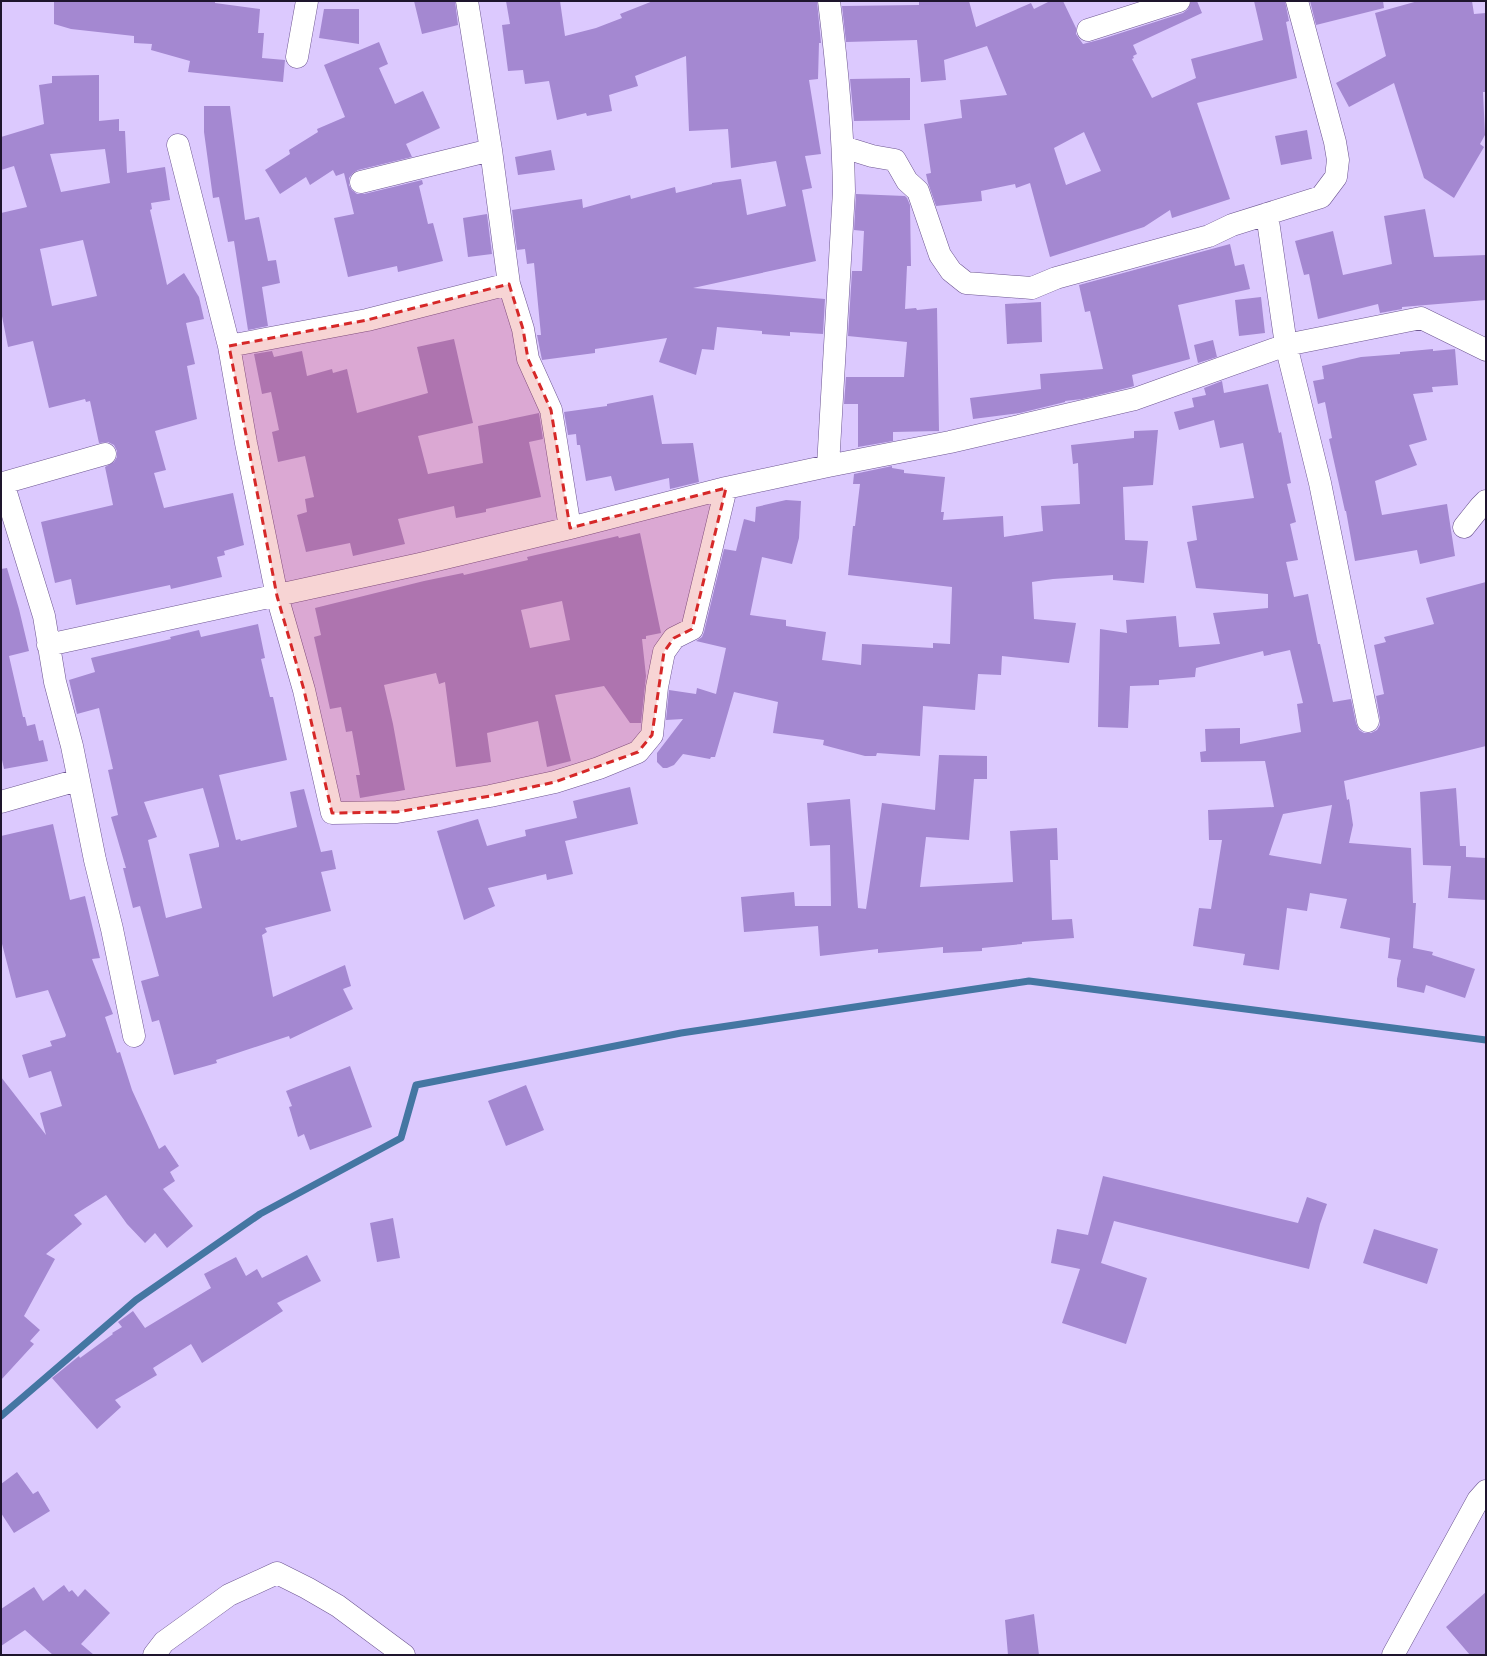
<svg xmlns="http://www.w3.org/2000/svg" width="1487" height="1656" font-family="Mulish,sans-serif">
<rect width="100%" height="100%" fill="#dcc9fe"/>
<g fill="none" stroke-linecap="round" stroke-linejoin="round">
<path stroke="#4476a2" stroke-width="7" d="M 1,1416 L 136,1300 L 260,1214 L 401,1138 L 416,1085 L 681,1033 L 1029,981 L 1486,1040"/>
</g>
<path fill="#a488d1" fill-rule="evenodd" d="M 54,1 L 215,1 L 215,3 L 260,9 L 258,33 L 264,33 L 262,58 L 285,60 L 283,82 L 188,72 L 190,61 L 151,50 L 152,44 L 134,43 L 134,36 L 71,29 L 54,24 Z
M 414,1 L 455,1 L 458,25 L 422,34 Z
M 506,1 L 560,1 L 565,36 L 596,28 L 622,18 L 620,14 L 653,1 L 817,1 L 821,43 L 819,43 L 818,79 L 809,80 L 821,154 L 805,156 L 812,188 L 802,190 L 816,261 L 693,288 L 825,299 L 823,334 L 790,332 L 790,336 L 762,334 L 762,331 L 717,327 L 714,350 L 702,349 L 696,375 L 659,362 L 667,338 L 595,349 L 595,353 L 542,360 L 537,335 L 541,335 L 534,263 L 527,264 L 525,249 L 517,250 L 512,210 L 582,199 L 583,208 L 630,195 L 631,199 L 675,187 L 676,193 L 712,184 L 712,183 L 741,179 L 747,215 L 786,206 L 776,161 L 731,168 L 728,129 L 689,131 L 686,56 L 635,76 L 638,86 L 609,95 L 612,111 L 587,116 L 586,113 L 557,120 L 549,81 L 525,84 L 523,70 L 508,71 L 502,25 L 510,24 Z
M 919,1 L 969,1 L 976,27 L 1031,3 L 1034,9 L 1050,1 L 1063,1 L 1076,28 L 1076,34 L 1083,44 L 1102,39 L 1183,13 L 1188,9 L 1191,1 L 1197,1 L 1202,13 L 1133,45 L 1137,54 L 1133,56 L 1134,58 L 1132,59 L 1152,98 L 1196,78 L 1191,59 L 1263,40 L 1254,1 L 1285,1 L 1289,21 L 1286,22 L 1297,78 L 1197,103 L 1230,199 L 1172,218 L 1170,210 L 1144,227 L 1050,257 L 1030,183 L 1016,188 L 1015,184 L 981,191 L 982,201 L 936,206 L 928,183 L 926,174 L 931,173 L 924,124 L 962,118 L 960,100 L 1007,95 L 987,46 L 944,60 L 946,80 L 921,82 L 917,40 L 846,42 L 842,6 L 919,5 ZM 1084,132 L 1101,171 L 1066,185 L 1054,148 Z
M 1310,1 L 1383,1 L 1384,8 L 1316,25 Z
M 1418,1 L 1472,1 L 1474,14 L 1486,13 L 1486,92 L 1483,92 L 1485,135 L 1480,144 L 1484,147 L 1454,198 L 1424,178 L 1394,83 L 1349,107 L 1336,83 L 1386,56 L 1375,13 Z
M 324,9 L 359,9 L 359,44 L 319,38 Z
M 379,42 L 388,64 L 379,68 L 395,104 L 423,91 L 440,128 L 406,144 L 412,157 L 358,170 L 353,173 L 349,178 L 349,185 L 352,190 L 357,194 L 364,194 L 422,180 L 423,184 L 419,186 L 428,224 L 433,223 L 443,261 L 398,272 L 397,266 L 348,277 L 334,218 L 354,214 L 344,173 L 336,176 L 333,170 L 310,185 L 306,177 L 280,194 L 265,170 L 290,154 L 289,150 L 318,132 L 317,129 L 345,117 L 324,65 Z
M 99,75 L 99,121 L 119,119 L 119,131 L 125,131 L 127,173 L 165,167 L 170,200 L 151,203 L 152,209 L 150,210 L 167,285 L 184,273 L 199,297 L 204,319 L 186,323 L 195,364 L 187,366 L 197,419 L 155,431 L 166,470 L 154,473 L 164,508 L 233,493 L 244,545 L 224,551 L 225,555 L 217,557 L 222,577 L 171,589 L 170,585 L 76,605 L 71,579 L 55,583 L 41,522 L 113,505 L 105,467 L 114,462 L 117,457 L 117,451 L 114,445 L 108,442 L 99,443 L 90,401 L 86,402 L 85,399 L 49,408 L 33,341 L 8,347 L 1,311 L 1,213 L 27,207 L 14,166 L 1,170 L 1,137 L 44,124 L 39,85 L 52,83 L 52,76 ZM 105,149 L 110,183 L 61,192 L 50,154 ZM 83,240 L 97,296 L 52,306 L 40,249 Z
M 910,78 L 910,120 L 854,121 L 850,79 Z
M 204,106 L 230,106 L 245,220 L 259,217 L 268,261 L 276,260 L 280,283 L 262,287 L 268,326 L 248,330 L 234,241 L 228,242 L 219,197 L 213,198 L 204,132 Z
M 1307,130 L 1312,159 L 1281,165 L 1275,136 Z
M 551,150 L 555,170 L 518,175 L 515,157 Z
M 856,194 L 905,196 L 907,198 L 910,205 L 911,266 L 907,266 L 905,309 L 916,308 L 917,310 L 937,308 L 939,431 L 893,432 L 893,441 L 858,447 L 858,404 L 844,404 L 846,377 L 904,377 L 907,342 L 848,336 L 852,271 L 862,271 L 864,231 L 854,230 Z
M 1425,209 L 1434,257 L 1486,255 L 1486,300 L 1402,307 L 1402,309 L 1380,313 L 1378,304 L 1318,319 L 1309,274 L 1304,275 L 1295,241 L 1333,231 L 1343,275 L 1392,264 L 1384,216 Z
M 487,214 L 492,254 L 468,257 L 463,218 Z
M 1230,244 L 1235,266 L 1244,264 L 1250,289 L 1178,305 L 1190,359 L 1132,375 L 1134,386 L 1131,387 L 1082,399 L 1065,401 L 1065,402 L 1020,413 L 973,419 L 970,398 L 1041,389 L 1040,374 L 1103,369 L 1090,311 L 1085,312 L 1079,285 Z
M 1261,297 L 1265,333 L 1239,336 L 1235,300 Z
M 1041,302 L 1042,342 L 1007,344 L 1005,304 Z
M 454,339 L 473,423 L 418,436 L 428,474 L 483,463 L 478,426 L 539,413 L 543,439 L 529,442 L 541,497 L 486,509 L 486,512 L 456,518 L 454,506 L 398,519 L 405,544 L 353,556 L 350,543 L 306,552 L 297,515 L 307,512 L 305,499 L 314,497 L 305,456 L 278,462 L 272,432 L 279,430 L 271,392 L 262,394 L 254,354 L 272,351 L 274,357 L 302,351 L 307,376 L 332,369 L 333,373 L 347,369 L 357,413 L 428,393 L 417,347 Z
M 1213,340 L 1217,357 L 1198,363 L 1194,345 Z
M 1433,349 L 1433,351 L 1455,349 L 1458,385 L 1432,387 L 1433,392 L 1413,394 L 1427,440 L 1409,445 L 1417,465 L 1375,481 L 1382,515 L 1447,504 L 1455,556 L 1420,564 L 1417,550 L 1355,561 L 1346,511 L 1345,511 L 1329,439 L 1332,438 L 1325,402 L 1318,404 L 1313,381 L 1324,379 L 1322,366 L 1361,357 L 1400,354 L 1400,352 Z
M 1222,381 L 1224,393 L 1268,384 L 1279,433 L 1281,432 L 1291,483 L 1287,484 L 1296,522 L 1290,524 L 1298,560 L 1286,562 L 1294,597 L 1308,594 L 1318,644 L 1320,644 L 1333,702 L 1351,699 L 1356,723 L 1359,730 L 1364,733 L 1371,733 L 1377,730 L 1380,725 L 1380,719 L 1376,696 L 1384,694 L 1374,645 L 1386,642 L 1384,637 L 1434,624 L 1426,598 L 1486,582 L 1486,746 L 1344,781 L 1347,800 L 1349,799 L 1353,825 L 1349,843 L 1411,848 L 1413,903 L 1416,903 L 1413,948 L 1433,952 L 1432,955 L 1475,969 L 1465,998 L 1426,985 L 1424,993 L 1397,987 L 1397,979 L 1401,960 L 1388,958 L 1390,938 L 1340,928 L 1347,899 L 1310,893 L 1307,911 L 1287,908 L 1279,970 L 1243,965 L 1245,954 L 1193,946 L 1199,908 L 1211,909 L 1222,840 L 1209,840 L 1208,810 L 1274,807 L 1265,761 L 1201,762 L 1200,752 L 1206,751 L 1205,729 L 1240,728 L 1240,744 L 1301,732 L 1297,704 L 1303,703 L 1290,650 L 1264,656 L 1263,651 L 1196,668 L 1195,677 L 1159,680 L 1159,685 L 1130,686 L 1128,728 L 1098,727 L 1100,629 L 1127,633 L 1126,620 L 1176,616 L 1179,647 L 1220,644 L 1213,613 L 1268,608 L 1268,594 L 1196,588 L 1187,542 L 1197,540 L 1192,506 L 1254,498 L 1243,443 L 1220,448 L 1214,420 L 1179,430 L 1174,412 L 1194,407 L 1192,398 L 1206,395 L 1204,388 ZM 1332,805 L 1321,864 L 1269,855 L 1283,814 Z
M 653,395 L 662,444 L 693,443 L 699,482 L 670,489 L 669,478 L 615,491 L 611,476 L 586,481 L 580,445 L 577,445 L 576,434 L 568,435 L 564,412 L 607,406 L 607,404 Z
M 1158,430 L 1153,485 L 1123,487 L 1125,540 L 1148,541 L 1144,583 L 1113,580 L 1113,575 L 1053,579 L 1032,582 L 1034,619 L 1076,623 L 1069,663 L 1002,656 L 1001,675 L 978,674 L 975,710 L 923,706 L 920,756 L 877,753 L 876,756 L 865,756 L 823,745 L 824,740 L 773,733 L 778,702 L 734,692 L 715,757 L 711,757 L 710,759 L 683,754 L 674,765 L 667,768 L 663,768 L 657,762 L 657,753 L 683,719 L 666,720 L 669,690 L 696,694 L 697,688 L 716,694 L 726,648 L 696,641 L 702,637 L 704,632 L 724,549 L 736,551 L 744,519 L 755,522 L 756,507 L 786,500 L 801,501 L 799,538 L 792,564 L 762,557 L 750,615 L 786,620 L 786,626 L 826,632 L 822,660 L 861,665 L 862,644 L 933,648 L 933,643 L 950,644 L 952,587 L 848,575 L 853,526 L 855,526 L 860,484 L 853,484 L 854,474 L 892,466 L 892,468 L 904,470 L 904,473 L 945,477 L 941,512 L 944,512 L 943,520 L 1003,516 L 1004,537 L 1043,531 L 1041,506 L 1080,504 L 1078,463 L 1073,464 L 1071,445 L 1134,438 L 1134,431 Z
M 640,533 L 661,633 L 646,636 L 646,639 L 642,639 L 646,676 L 641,723 L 630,723 L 604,686 L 555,695 L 571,761 L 547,767 L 538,721 L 487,733 L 491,762 L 456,767 L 445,682 L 439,684 L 436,673 L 384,685 L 393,724 L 405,790 L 360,798 L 356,775 L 360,775 L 352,731 L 346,732 L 341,707 L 330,709 L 314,637 L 321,635 L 315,608 L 424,581 L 463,573 L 464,575 L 528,560 L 527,557 L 618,536 L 619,538 ZM 562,601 L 570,640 L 530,648 L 521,610 Z
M 7,568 L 19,609 L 29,651 L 9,656 L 23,717 L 25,717 L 27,726 L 35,724 L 39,741 L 43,740 L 48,761 L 4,769 L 1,755 L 1,569 Z
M 258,624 L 265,658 L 261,659 L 270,697 L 273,697 L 287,760 L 219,775 L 236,840 L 240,839 L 241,841 L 297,827 L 290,792 L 304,789 L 321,852 L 332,850 L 336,869 L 321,872 L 331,911 L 265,928 L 267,932 L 262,935 L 273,997 L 345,965 L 351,986 L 343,989 L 353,1009 L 290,1039 L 289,1036 L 216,1060 L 217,1063 L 174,1075 L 159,1020 L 152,1022 L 141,981 L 159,976 L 140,906 L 133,908 L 123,868 L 126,868 L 111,817 L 118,815 L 108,770 L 113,769 L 99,708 L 77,714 L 69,680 L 95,672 L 91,658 L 171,639 L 170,637 L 199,630 L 201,637 ZM 203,788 L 219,844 L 219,847 L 189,854 L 202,908 L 166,918 L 148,840 L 157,837 L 144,802 Z
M 939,755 L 987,756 L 987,779 L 974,779 L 969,840 L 926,837 L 920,887 L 1013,882 L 1010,831 L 1057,828 L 1058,860 L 1050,860 L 1052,920 L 1072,919 L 1074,938 L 1022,942 L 1022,944 L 982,948 L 982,951 L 943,953 L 943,947 L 878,953 L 878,949 L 820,956 L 818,926 L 744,932 L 741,897 L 794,892 L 795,906 L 831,906 L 830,845 L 810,846 L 807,803 L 850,799 L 858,908 L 866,909 L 882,803 L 935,810 Z
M 630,787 L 638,824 L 565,841 L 573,874 L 547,880 L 546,874 L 488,888 L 495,906 L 464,920 L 437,831 L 478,819 L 487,846 L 526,836 L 525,830 L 577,818 L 573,801 Z
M 1456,788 L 1460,846 L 1466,846 L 1466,857 L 1486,858 L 1486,900 L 1448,898 L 1451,866 L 1423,865 L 1420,792 Z
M 53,824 L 70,900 L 85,896 L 100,958 L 92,959 L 113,1014 L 105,1017 L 117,1053 L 120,1052 L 132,1090 L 159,1149 L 165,1145 L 179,1166 L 170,1172 L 175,1181 L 163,1189 L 193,1226 L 167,1248 L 155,1233 L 145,1243 L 127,1224 L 106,1195 L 74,1215 L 82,1224 L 46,1254 L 55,1259 L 24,1316 L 40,1330 L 30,1341 L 34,1344 L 1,1380 L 1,1077 L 46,1135 L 40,1113 L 62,1106 L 51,1071 L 29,1078 L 22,1055 L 52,1046 L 50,1041 L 65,1037 L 66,1035 L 48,990 L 16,998 L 1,940 L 1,836 Z
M 350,1066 L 372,1127 L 310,1150 L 304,1134 L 298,1137 L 289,1107 L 292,1106 L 286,1091 Z
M 526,1085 L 544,1130 L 506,1146 L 488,1101 Z
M 1103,1176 L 1298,1223 L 1307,1197 L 1327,1204 L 1320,1224 L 1309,1269 L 1114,1221 L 1101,1263 L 1147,1278 L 1126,1344 L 1062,1323 L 1080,1269 L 1051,1263 L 1057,1229 L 1088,1235 Z
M 393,1218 L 400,1258 L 377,1262 L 370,1223 Z
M 1374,1229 L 1438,1249 L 1427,1284 L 1363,1263 Z
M 307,1255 L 321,1281 L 277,1303 L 283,1311 L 202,1363 L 191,1344 L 153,1368 L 157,1375 L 115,1400 L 121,1407 L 97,1429 L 52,1378 L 79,1356 L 80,1358 L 113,1334 L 112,1333 L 122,1327 L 118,1322 L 133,1311 L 145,1328 L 211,1288 L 204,1274 L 236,1257 L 246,1276 L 257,1269 L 262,1278 Z
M 17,1472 L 33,1494 L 38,1491 L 50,1511 L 14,1533 L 1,1513 L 1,1484 Z
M 64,1585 L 69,1592 L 72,1590 L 78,1597 L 85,1589 L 110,1613 L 81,1644 L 94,1655 L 53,1655 L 25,1630 L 1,1646 L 1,1609 L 34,1587 L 43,1601 Z
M 1486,1592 L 1486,1655 L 1470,1655 L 1446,1627 Z
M 1034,1614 L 1039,1655 L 1008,1655 L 1005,1620 Z"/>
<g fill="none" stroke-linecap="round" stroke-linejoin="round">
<g stroke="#6d5691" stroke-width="23">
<path id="street" d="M 467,1 L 491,150 L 509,284 L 523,329 L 528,359 L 551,410 L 570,528
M 1088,30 L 1179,1
M 297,57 L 307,1
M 178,145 L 229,346 L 246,443 L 277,596 L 304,690 L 332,813 L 397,812 L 490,796 L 555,782 L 599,768 L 638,752 L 652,735 L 657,687 L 664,652 L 674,638 L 692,629 L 726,488
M 843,147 L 872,156 L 895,160 L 907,181 L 918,191 L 940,255 L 951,271 L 966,283 L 1032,288 L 1056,278 L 1209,236 L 1232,225 L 1321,197 L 1336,177 L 1338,160 L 1335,142 L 1297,1
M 361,182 L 491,150
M 1267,214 L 1286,345 L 1320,483 L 1368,721
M 229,346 L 367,320 L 509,284
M 105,454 L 3,483 L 44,616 L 55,682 L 72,746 L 95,860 L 112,929 L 134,1036
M 828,466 L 844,191 C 843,127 837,65 829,1
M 1464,527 L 1480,507 L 1486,501
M 48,645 L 420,564 L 570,528 L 726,488 L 828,466 L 950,442 L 1135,399 L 1286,345 L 1421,318 L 1486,350
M 1,802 L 78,780
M 154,1655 L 164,1642 L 229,1595 L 277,1573 L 307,1588 L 338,1606 L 404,1655
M 1393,1655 L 1478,1500 L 1486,1491"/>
</g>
<use href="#street" stroke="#fff" stroke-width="22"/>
</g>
<path fill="#d62828" fill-opacity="0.2" stroke="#d62828" stroke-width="3" stroke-dasharray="8 5" stroke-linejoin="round" d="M 509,284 L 523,329 L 528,359 L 551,410 L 570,528 L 726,488 L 692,629 L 674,638 L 664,652 L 652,735 L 638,752 L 555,782 L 490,796 L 397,812 L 332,813 L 304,690 L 277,596 L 229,346 L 367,320 Z"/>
<rect width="1487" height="1656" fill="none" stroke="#1e152d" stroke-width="4"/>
</svg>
